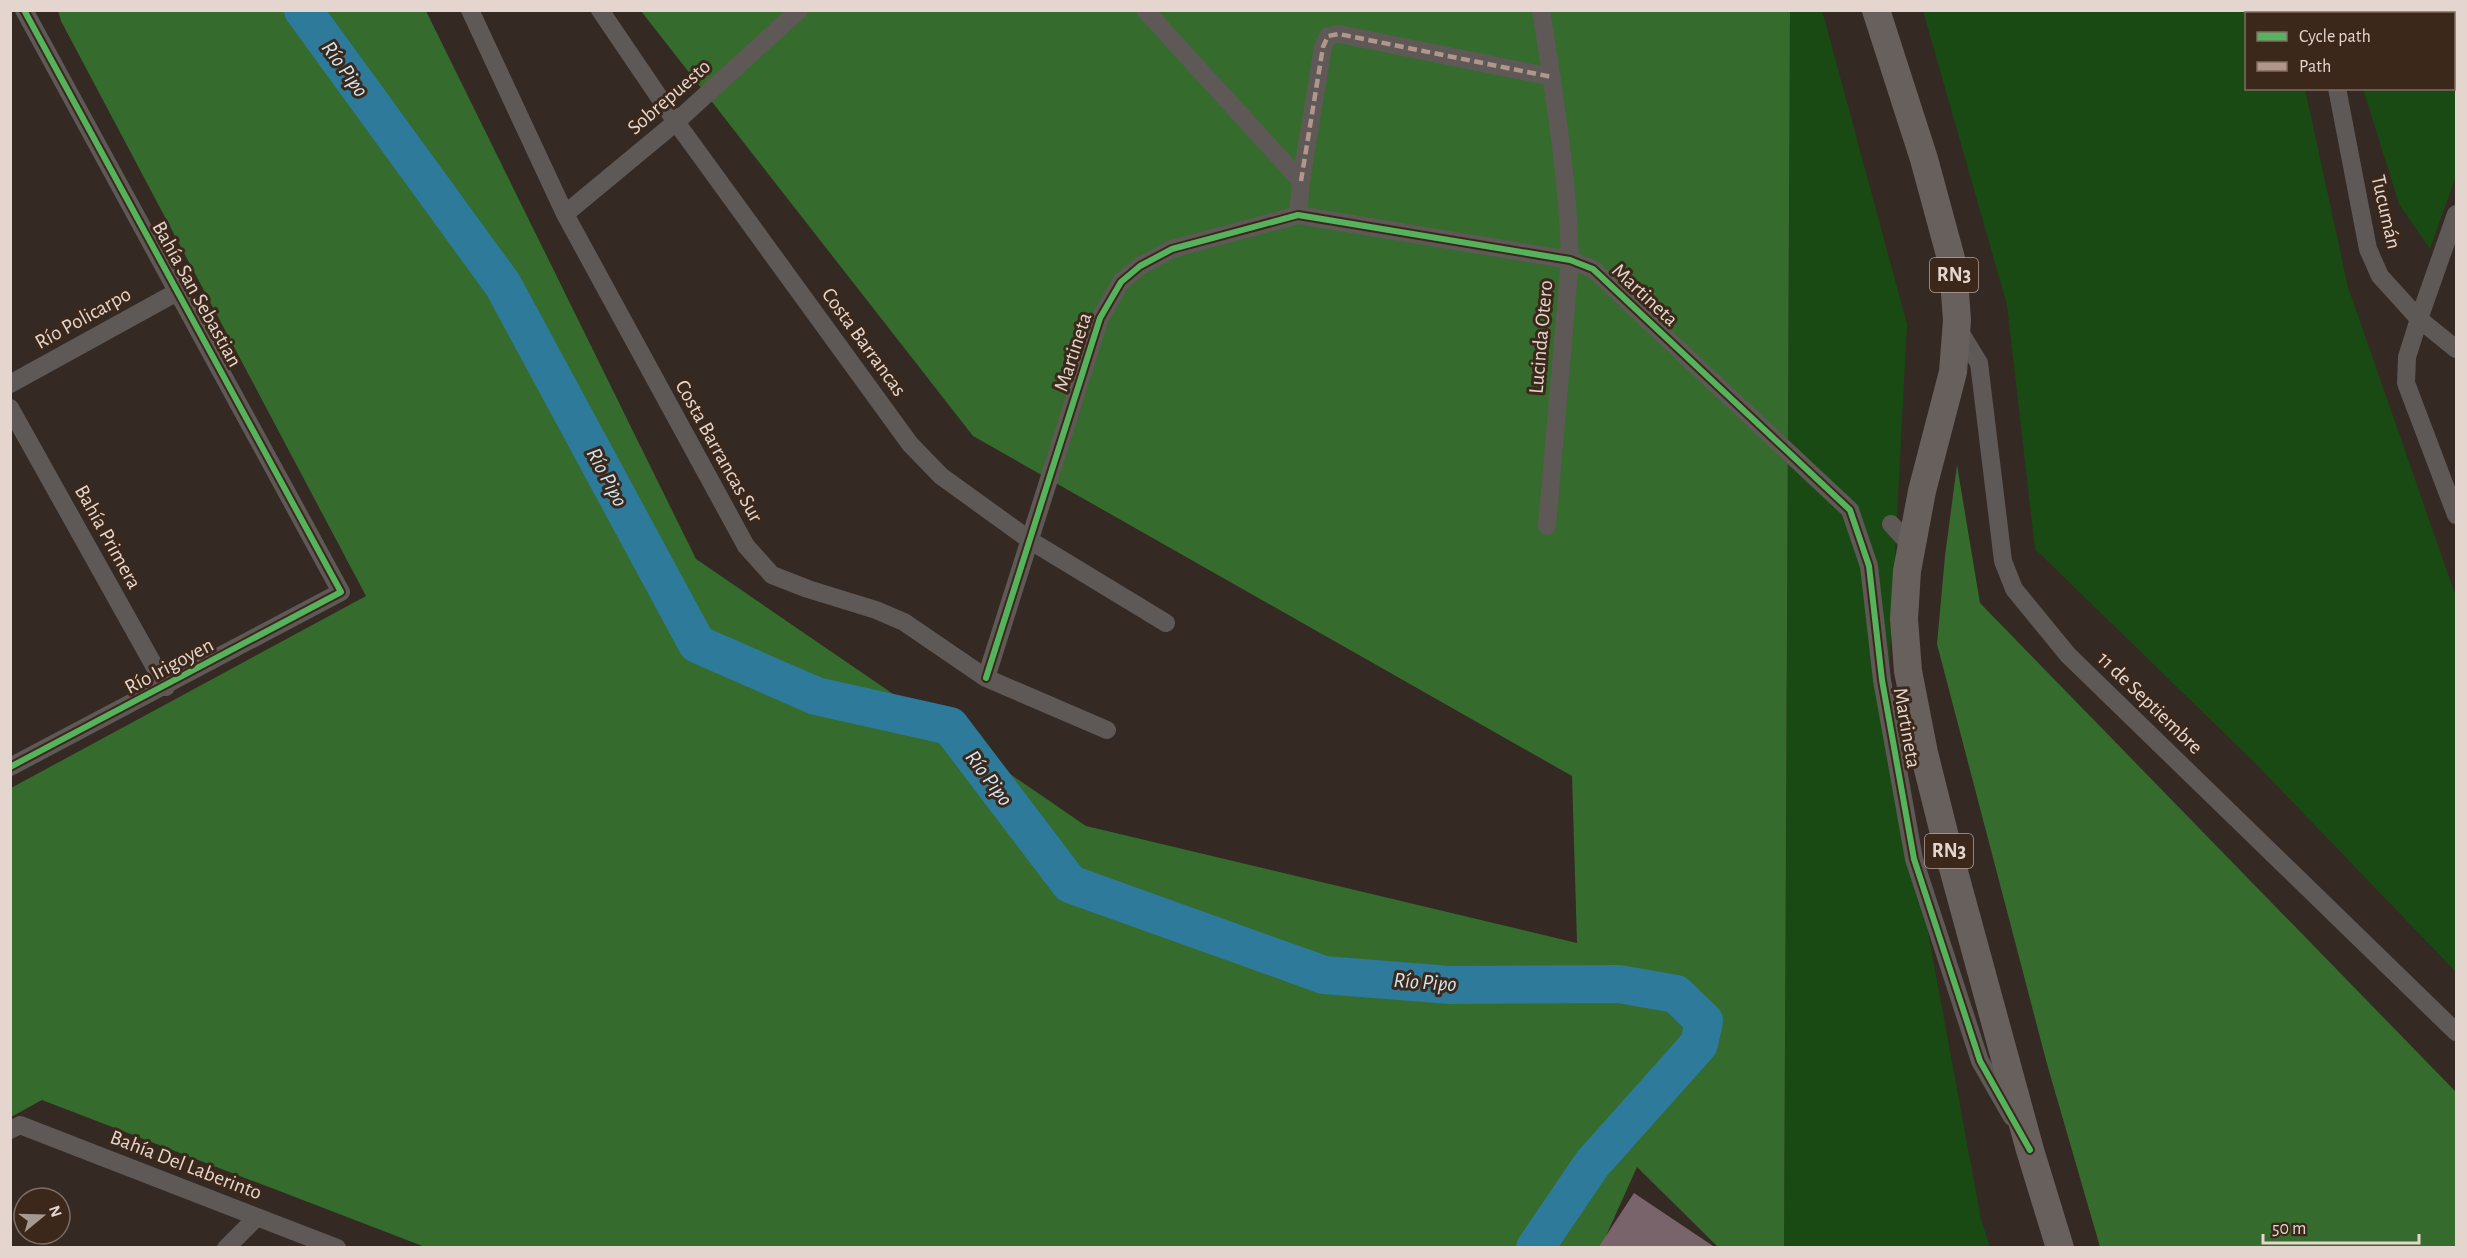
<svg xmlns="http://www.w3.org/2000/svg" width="2467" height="1258" font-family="'Alegreya Sans',sans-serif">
<rect width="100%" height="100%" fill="#342923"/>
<path fill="#194a13" d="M 1822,10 L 1907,324 L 1887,710 L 1981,1219 L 1990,1247 L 1784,1248 L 1790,11 Z
M 1923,11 L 2287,11 L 2288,13 L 2246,14 L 2246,88 L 2305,89 L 2348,287 L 2456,597 L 2456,972 L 2256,764 L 2035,549 L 2007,305 Z
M 2339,11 L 2456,11 L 2456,176 L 2430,249 L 2399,204 L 2363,89 L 2454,88 L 2454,14 L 2340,14 Z"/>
<path fill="#356b2d" d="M 58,11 L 426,11 L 696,559 L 1086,826 L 1577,943 L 1572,776 L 973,436 L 641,11 L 1790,11 L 1784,1247 L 1718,1247 L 1637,1167 L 1601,1247 L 425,1247 L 42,1100 L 11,1117 L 11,788 L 366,596 L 61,21 Z
M 1957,465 L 1980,603 L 2456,1092 L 2456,1247 L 2100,1247 L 2047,1064 L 1937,644 L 1945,556 Z"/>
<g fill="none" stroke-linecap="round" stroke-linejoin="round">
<path stroke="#2d7a9b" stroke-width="38" d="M 303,10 L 503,285 L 697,644 L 816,696 L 950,726 L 1070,884 L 1324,975 L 1450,985 L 1619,984 L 1676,994 L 1704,1021 L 1699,1044 L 1592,1164 L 1535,1248"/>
</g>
<path fill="#79646c" d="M 1634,1193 L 1716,1248 L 1598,1248 Z"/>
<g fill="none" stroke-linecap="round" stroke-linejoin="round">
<path stroke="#5e5957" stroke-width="18" d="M 470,10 L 565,214 L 746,546 L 772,575 L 808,589 L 876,610 L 904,622 L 986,678 L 1107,730
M 600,10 L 676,122 L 910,444 L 941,476 L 1031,541 L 1166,623
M 1145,10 L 1301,181 L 1298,215
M 1541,10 C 1554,93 1568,177 1570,260 L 1547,526
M 2322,10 L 2323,14
M 2368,14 L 2369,10
M 2337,88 L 2368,249 L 2380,276 L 2419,319 L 2456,349
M 1301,181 L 1323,47 L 1328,36 L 1339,34 L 1552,77
M 565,214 L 676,122 L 799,10
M 2456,214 L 2419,319 L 2407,357 L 2406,383 L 2456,515
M 1957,327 L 1979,363 L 2003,561 L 2014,589 L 2068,655 L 2456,1032
M 10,384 L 177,292
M 10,408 L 166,687
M 1891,524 L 1911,546
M 986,678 L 1100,318 L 1121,282 L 1140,266 L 1172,249 L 1298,215 L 1570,260 L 1593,269 L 1850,510 L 1869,566 L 1882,680 L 1914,859 L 1980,1061 L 2012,1117
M 10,767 L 341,592 L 24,10
M 10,1130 L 20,1125 L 337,1248
M 226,1248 L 257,1217"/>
<path stroke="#68605d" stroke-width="28" d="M 1876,10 L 1924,159 L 1953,266 L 1957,320 L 1953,372 L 1922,491 L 1907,571 L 1904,619 L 1908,671 L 1924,753 L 1950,857 L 2030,1150 L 2060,1248"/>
<path stroke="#b2968c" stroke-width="4.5" stroke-dasharray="9 4.5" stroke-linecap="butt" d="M 1301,181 L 1323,47 L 1328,36 L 1339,34 L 1552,77"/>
<g stroke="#3c281b" stroke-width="10">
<path id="cycleway" d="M 986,678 L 1100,318 L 1121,282 L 1140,266 L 1172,249 L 1298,215 L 1570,260 L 1593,269 L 1850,510 L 1869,566 L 1882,680 L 1914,859 L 1980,1061 L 2030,1150
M 10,767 L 341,592 L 24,10"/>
</g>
<use href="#cycleway" stroke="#56b35d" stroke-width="6"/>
</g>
<g text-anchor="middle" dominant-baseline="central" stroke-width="6" stroke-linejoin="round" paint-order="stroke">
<g fill="#3c281b" stroke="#b2a298" stroke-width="1.5">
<rect x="1930" y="258" width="48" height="34" rx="4.5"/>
<rect x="1925" y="834" width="48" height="34" rx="4.5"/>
</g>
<g font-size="20" font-weight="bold" fill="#e4d6ce">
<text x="1954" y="275">RN3</text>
<text x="1949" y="851">RN3</text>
</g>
<g font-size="21" fill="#e4d6ce" stroke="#3c281b">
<text transform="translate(669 97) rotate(-41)">Sobrepuesto</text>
<text transform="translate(2386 212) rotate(77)">Tucumán</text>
<text transform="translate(197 294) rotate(61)">Bahía San Sebastian</text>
<text transform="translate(1645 295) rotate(43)">Martineta</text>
<text transform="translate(83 318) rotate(-29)">Río Policarpo</text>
<text transform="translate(1541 337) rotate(-85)">Lucinda Otero</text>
<text transform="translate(864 342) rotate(54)">Costa Barrancas</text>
<text transform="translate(1073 352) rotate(-72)">Martineta</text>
<text transform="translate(719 451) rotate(61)">Costa Barrancas Sur</text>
<text transform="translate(108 537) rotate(61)">Bahía Primera</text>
<text transform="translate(169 666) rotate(-28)">Río Irigoyen</text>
<text transform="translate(2150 703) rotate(44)">11 de Septiembre</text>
<text transform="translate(1907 728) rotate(80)">Martineta</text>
<text transform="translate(186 1165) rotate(21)">Bahía Del Laberinto</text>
</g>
<g font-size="22" font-style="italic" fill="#d0e8f4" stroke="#3c281b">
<text transform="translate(345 69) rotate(54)">Río Pipo</text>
<text transform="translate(607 477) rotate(62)">Río Pipo</text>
<text transform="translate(989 778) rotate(53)">Río Pipo</text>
<text transform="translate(1425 982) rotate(4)">Río Pipo</text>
</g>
</g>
<rect width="2467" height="1258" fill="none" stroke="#e4d6ce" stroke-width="24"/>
<rect x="2245" y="12" width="210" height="78" fill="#3c281b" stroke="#7f6e63" stroke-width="1.5"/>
<rect x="2257" y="32" width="30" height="9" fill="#56b35d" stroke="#7f6e63" stroke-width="1.5"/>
<text x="2299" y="42" font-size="18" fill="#e4d6ce">Cycle path</text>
<rect x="2257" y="62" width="30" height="9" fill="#b2968c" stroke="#7f6e63" stroke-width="1.5"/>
<text x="2299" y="72" font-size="18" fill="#e4d6ce">Path</text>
<g transform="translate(42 1216) rotate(71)"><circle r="28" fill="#3c281b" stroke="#7f6e63" stroke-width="1.5"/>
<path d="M0-4.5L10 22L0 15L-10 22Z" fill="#a69992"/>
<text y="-9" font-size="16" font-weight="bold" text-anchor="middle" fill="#e4d6ce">N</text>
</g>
<path d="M2263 1234v9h156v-9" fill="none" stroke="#e4d6ce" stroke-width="3"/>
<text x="2272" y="1234" font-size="18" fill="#e4d6ce" stroke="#3c281b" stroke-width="4.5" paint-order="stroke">50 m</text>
</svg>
